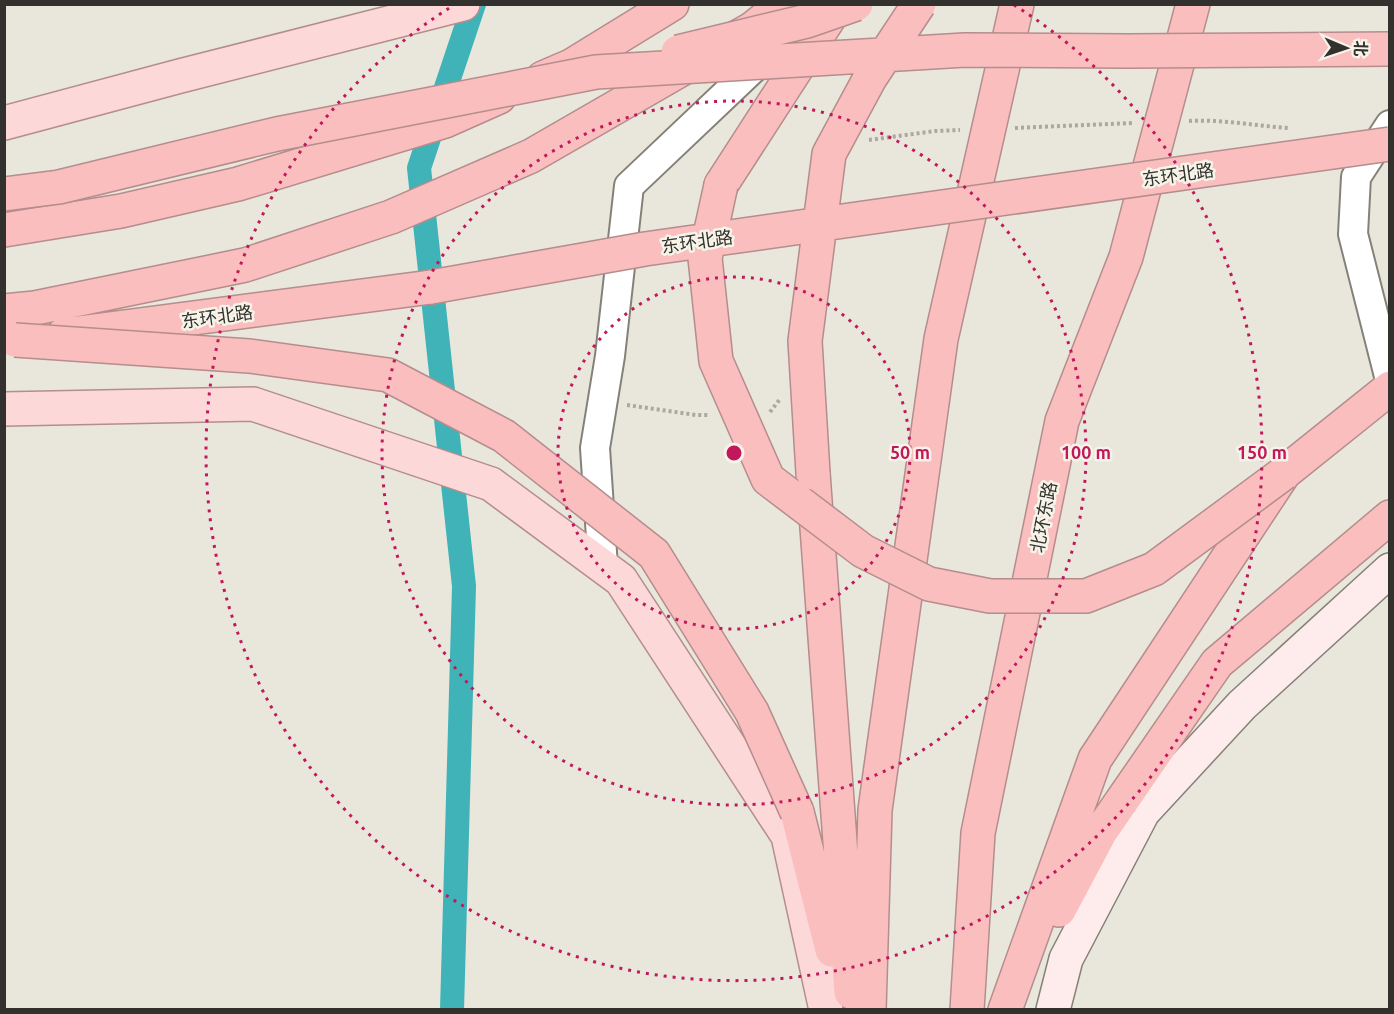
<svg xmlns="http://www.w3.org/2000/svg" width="1394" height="1014" font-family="Ubuntu,'Noto Sans SC',sans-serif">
<rect width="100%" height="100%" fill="#e9e6dc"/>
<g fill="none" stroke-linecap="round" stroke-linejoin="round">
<path stroke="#3fb3b8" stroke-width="24" d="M 452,1010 L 464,586 L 419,168 L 474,4"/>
<g stroke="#848278" stroke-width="32">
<path id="street" d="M 1390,125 L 1356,177 L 1353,234 L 1390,380
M 603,567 L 595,448 L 610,356 L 629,186 L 784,39 L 802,4"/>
</g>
<g stroke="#848278" stroke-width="36">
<path id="secondary" d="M 1053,1010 L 1066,959 L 1143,812 L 1242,705 L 1390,570"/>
</g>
<g stroke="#b48d8c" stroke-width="36">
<path id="primary" d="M 4,123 L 180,76 L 463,4
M 4,409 L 253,404 L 491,484 L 621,580 L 788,836 L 826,1010"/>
</g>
<g stroke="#b48d8c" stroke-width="36">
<path id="highway" d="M 736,38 L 752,29 L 783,4
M 543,78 L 571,66 L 672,4
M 721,185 L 838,4
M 4,230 L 121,211 L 238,184 L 445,121 L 499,97
M 4,311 L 35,308 L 245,265 L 391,217 L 531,156 L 694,62
M 63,335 L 431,287
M 813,473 L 851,992
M 797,812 L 832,950
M 1059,910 L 1101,831 L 1217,663 L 1390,517
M 869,1010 L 875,810 L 941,339 L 1017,4
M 967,1010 L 978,833 L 1062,421 L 1126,257 L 1193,4
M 1005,1010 L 1095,759 L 1284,473 L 1390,388"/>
</g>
<path stroke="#aaa8a0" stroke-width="4" stroke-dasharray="3 3" stroke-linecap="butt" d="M 1189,121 C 1222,119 1256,126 1289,128
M 1015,128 L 1134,123
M 869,140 L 935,131 L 960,130
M 627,405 L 696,415 L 709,415
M 770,412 L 780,399"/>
<use href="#street" stroke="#fff" stroke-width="28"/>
<use href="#secondary" stroke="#feecec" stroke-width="33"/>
<use href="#primary" stroke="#fcd8d9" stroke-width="33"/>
<use href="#highway" stroke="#fabebf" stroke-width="33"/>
<g stroke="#b48d8c" stroke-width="36" stroke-linecap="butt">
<path id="highway-bridge" d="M 678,52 L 807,21 L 856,4
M 721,185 L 705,258 L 716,361 L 768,479 L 863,551 L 929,584 L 990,596 L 1086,596 L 1154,569 L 1284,473
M 4,194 L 59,187 L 277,134 L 596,72 L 965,50 L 1128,51 L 1390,49
M 431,287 L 645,249 L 1390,144
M 15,340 L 249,356 L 388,375 L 504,436 L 654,554 L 752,712 L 797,812
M 813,473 L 805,341 L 829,154 L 870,78 L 919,4"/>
</g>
<use href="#highway-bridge" stroke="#fabebf" stroke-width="33"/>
</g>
<g fill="none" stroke="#c2185b" stroke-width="3" stroke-dasharray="3 6">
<circle cx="734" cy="453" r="176"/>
<circle cx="734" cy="453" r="352"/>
<path d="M1014 5A528 528 0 1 1 454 5"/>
</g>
<g text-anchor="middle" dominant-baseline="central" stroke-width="5" stroke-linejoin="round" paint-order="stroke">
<g font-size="18" fill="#32312d" stroke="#f6f3e9">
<text transform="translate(1178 174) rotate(-8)">东环北路</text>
<text transform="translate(697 241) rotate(-8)">东环北路</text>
<text transform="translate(217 316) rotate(-8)">东环北路</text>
<text transform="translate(1043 517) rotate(-79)">北环东路</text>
</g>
</g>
<circle cx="734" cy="453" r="9" fill="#c2185b" stroke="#f6f3e9" stroke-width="3"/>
<g font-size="18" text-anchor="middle" font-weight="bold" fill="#c2185b" stroke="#f6f3e9" stroke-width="5" stroke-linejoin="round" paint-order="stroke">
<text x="910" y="459">50 m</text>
<text x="1086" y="459">100 m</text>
<text x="1262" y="459">150 m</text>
</g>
<rect width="1394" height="1014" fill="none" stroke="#32312d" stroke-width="12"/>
<g transform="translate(1346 48) rotate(92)" stroke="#f6f3e9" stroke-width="4.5" paint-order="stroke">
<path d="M0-4.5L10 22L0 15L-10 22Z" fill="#32312d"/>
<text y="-9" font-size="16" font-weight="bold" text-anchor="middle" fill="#32312d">北</text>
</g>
</svg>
